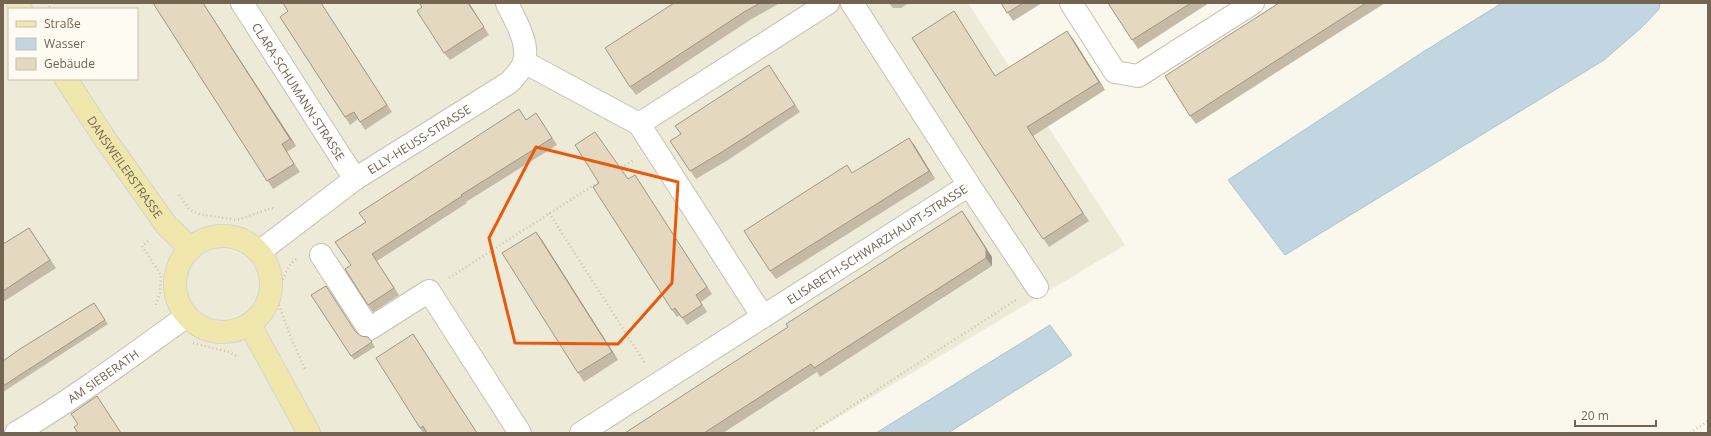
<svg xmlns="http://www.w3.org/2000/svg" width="1711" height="436" font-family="'Open Sans',sans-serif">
<rect width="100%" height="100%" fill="#faf8ec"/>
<path fill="#eeead8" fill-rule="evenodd" d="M 3,3 L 803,3 L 804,5 L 807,3 L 968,3 L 1125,245 L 812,433 L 3,433 ZM 9,9 L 137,9 L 137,79 L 9,79 Z"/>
<path fill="#c2d6e2" stroke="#aac3d3" d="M 1502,3 L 1660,3 L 1659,9 L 1641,28 L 1604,60 L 1285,255 L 1228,180 L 1423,52 Z
M 1050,325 L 1072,355 L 948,433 L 876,433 Z"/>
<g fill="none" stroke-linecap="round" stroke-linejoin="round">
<g stroke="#c9c0af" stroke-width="24">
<g id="minor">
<path id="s1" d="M 242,3 L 355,179"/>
<path d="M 1071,3 L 1115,72 L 1138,76 L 1253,3"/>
<path d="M 524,62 L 639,124"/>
<path d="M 969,185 L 1037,287"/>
<path id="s2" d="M 259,252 L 355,179 L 510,82 C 515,76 522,69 524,62 C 530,43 514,19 507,3"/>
<path d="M 321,255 L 369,329 L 429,291 L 520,433"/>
<path d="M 763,317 L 639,124 L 828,3"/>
<path id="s3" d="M 16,433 C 75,398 131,356 187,316"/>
<path id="s4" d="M 581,433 L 969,185 L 852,3"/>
</g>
</g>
<g stroke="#d8d4ce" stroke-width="24">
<g id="major">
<path d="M 18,3 L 21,9"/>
<path id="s5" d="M 66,79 L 103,136 L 167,226 L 191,249"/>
<circle cx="223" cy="284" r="48"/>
<path d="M 250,325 L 309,433"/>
</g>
</g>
<path stroke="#d2c2a9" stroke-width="2.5" stroke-dasharray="1 3" stroke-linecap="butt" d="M 47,3 L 51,9
M 618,170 L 634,160
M 179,195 L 189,209 L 199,214 L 237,220 L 272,208 L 275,210
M 549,213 L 645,363
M 3,230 L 6,228
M 148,241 L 142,246 L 161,275 L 160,293 L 155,307
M 296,259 L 288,267 L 276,297 L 291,338 L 305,369
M 449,278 L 600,181
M 193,343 L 229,352 L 237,356
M 810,433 L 1016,300
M 1690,433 L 1708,421"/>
<use href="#minor" stroke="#fff" stroke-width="22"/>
<use href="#major" stroke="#f0e7ad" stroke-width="22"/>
</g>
<path fill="#c5baa5" d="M 153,3 L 203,3 L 296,146 L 287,152 L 300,172 L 273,189 Z
M 321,3 L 392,112 L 365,130 L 358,119 L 350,125 L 345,117 Z
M 419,3 L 469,3 L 489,35 L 450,60 L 444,53 L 422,7 Z
M 674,3 L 780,3 L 750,20 L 636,95 L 630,87 Z
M 889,3 L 909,3 L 901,8 L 893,8 Z
M 1001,3 L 1042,3 L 1013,21 Z
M 1108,3 L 1209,3 L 1138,49 Z
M 1279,3 L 1385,3 L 1196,124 L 1190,116 Z
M 954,11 L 995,76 L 1073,39 L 1105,90 L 1033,136 L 1089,221 L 1049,247 L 992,162 Z
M 769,65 L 800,112 L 728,160 L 696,179 L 670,141 L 681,134 Z
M 526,119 L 541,120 L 557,145 L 466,202 L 467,203 L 377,261 L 399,295 L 373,312 L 368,305 L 351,265 Z
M 909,138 L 935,179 L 776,279 L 770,271 L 853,173 Z
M 635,175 L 712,294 L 701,302 L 707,312 L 687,325 L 680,315 L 677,317 L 672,310 L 628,179 Z
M 968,219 L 992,257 L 992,266 L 820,377 L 817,372 L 723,433 L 625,433 Z
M 29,228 L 56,268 L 3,302 L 3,244 Z
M 542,240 L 618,360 L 584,382 L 578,373 Z
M 311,295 L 361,336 L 368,337 L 375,347 L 354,360 Z
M 94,303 L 108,324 L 3,392 L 3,361 Z
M 413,334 L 419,343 L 477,433 L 423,433 L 420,428 Z"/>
<path fill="#a09786" d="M 203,3 L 296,146 L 290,139 Z
M 468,3 L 469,3 L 489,35 L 484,27 Z
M 1067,31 L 1073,39 L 1105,90 L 1099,82 Z
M 909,138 L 915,146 L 935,179 L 929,171 Z
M 962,211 L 992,257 L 992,266 L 986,258 Z
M 536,232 L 542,240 L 618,360 L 612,352 Z"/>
<path fill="#e5d8c0" stroke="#a09786" d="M 153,3 L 203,3 L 290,139 L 282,144 L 294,164 L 267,181 Z
M 283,3 L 321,3 L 387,105 L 360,122 L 354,112 L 345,117 L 280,17 L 288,11 Z
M 419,3 L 468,3 L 484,27 L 444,53 L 417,11 L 422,7 Z
M 674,3 L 760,3 L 744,12 L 630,87 L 605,48 Z
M 1001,3 L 1023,3 L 1007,13 Z
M 1108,3 L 1191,3 L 1132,40 Z
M 1279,3 L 1366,3 L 1190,116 L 1165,76 Z
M 954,11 L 995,76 L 1067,31 L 1099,82 L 1027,127 L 1083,213 L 1043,239 L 992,162 L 912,38 Z
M 769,65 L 795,105 L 722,152 L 690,171 L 670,141 L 681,134 L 675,126 Z
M 519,109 L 526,120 L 536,113 L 552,138 L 461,195 L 462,196 L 372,254 L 394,288 L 368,305 L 345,269 L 351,265 L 335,242 L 366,222 L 359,213 Z
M 595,132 L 628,179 L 635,175 L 707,287 L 696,295 L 702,305 L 682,318 L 675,308 L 672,310 L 593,187 L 599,183 L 575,145 Z
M 909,138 L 929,171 L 770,271 L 744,231 L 847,165 L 852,173 Z
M 962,211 L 986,249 L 986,258 L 814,368 L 811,364 L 704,433 L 625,433 L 788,327 L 786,324 Z
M 29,228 L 50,260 L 3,291 L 3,244 Z
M 536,232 L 612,352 L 578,373 L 502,253 Z
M 326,286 L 355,331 L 361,336 L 368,337 L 372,342 L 351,356 L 311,295 Z
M 94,303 L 105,320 L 3,386 L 3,361 L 20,349 Z
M 413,334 L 477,433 L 427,433 L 423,426 L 420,428 L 376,358 Z
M 97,396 L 121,433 L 78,433 L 74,427 L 78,424 L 71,414 Z"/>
<path fill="none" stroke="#e8590c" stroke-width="3" stroke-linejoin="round" d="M 536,147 L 678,182 L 672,283 L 618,344 L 515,343 L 489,238 Z"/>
<g text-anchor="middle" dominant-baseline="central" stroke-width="4" stroke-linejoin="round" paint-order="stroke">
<g font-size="12" fill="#736551" stroke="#fdfbf2">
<text stroke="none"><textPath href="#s1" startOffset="105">CLARA-SCHUMANN-STRASSE</textPath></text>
<text stroke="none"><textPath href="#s2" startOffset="196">ELLY-HEUSS-STRASSE</textPath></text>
<text stroke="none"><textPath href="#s5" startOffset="106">DANSWEILERSTRASSE</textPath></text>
<text stroke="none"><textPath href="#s4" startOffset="351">ELISABETH-SCHWARZHAUPT-STRASSE</textPath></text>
<text stroke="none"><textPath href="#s3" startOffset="104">AM SIEBERATH</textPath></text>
</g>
</g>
<rect width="1711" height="436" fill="none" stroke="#736551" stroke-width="8"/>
<rect x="8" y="8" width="130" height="72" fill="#fdfbf2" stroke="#c6bfb2"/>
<rect x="16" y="21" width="20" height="6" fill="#f0e7ad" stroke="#c6bfb2"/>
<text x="44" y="28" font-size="12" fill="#736551">Straße</text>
<rect x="16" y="38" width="20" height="12" fill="#c2d6e2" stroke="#c6bfb2"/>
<text x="44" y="48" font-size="12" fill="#736551">Wasser</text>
<rect x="16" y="58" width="20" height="12" fill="#e5d8c0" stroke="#c6bfb2"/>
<text x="44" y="68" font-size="12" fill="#736551">Gebäude</text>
<path d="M1575 420v6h81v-6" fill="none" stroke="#736551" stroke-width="2"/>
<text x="1581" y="420" font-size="12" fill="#736551" stroke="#fdfbf2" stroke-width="3" paint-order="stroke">20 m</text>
</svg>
